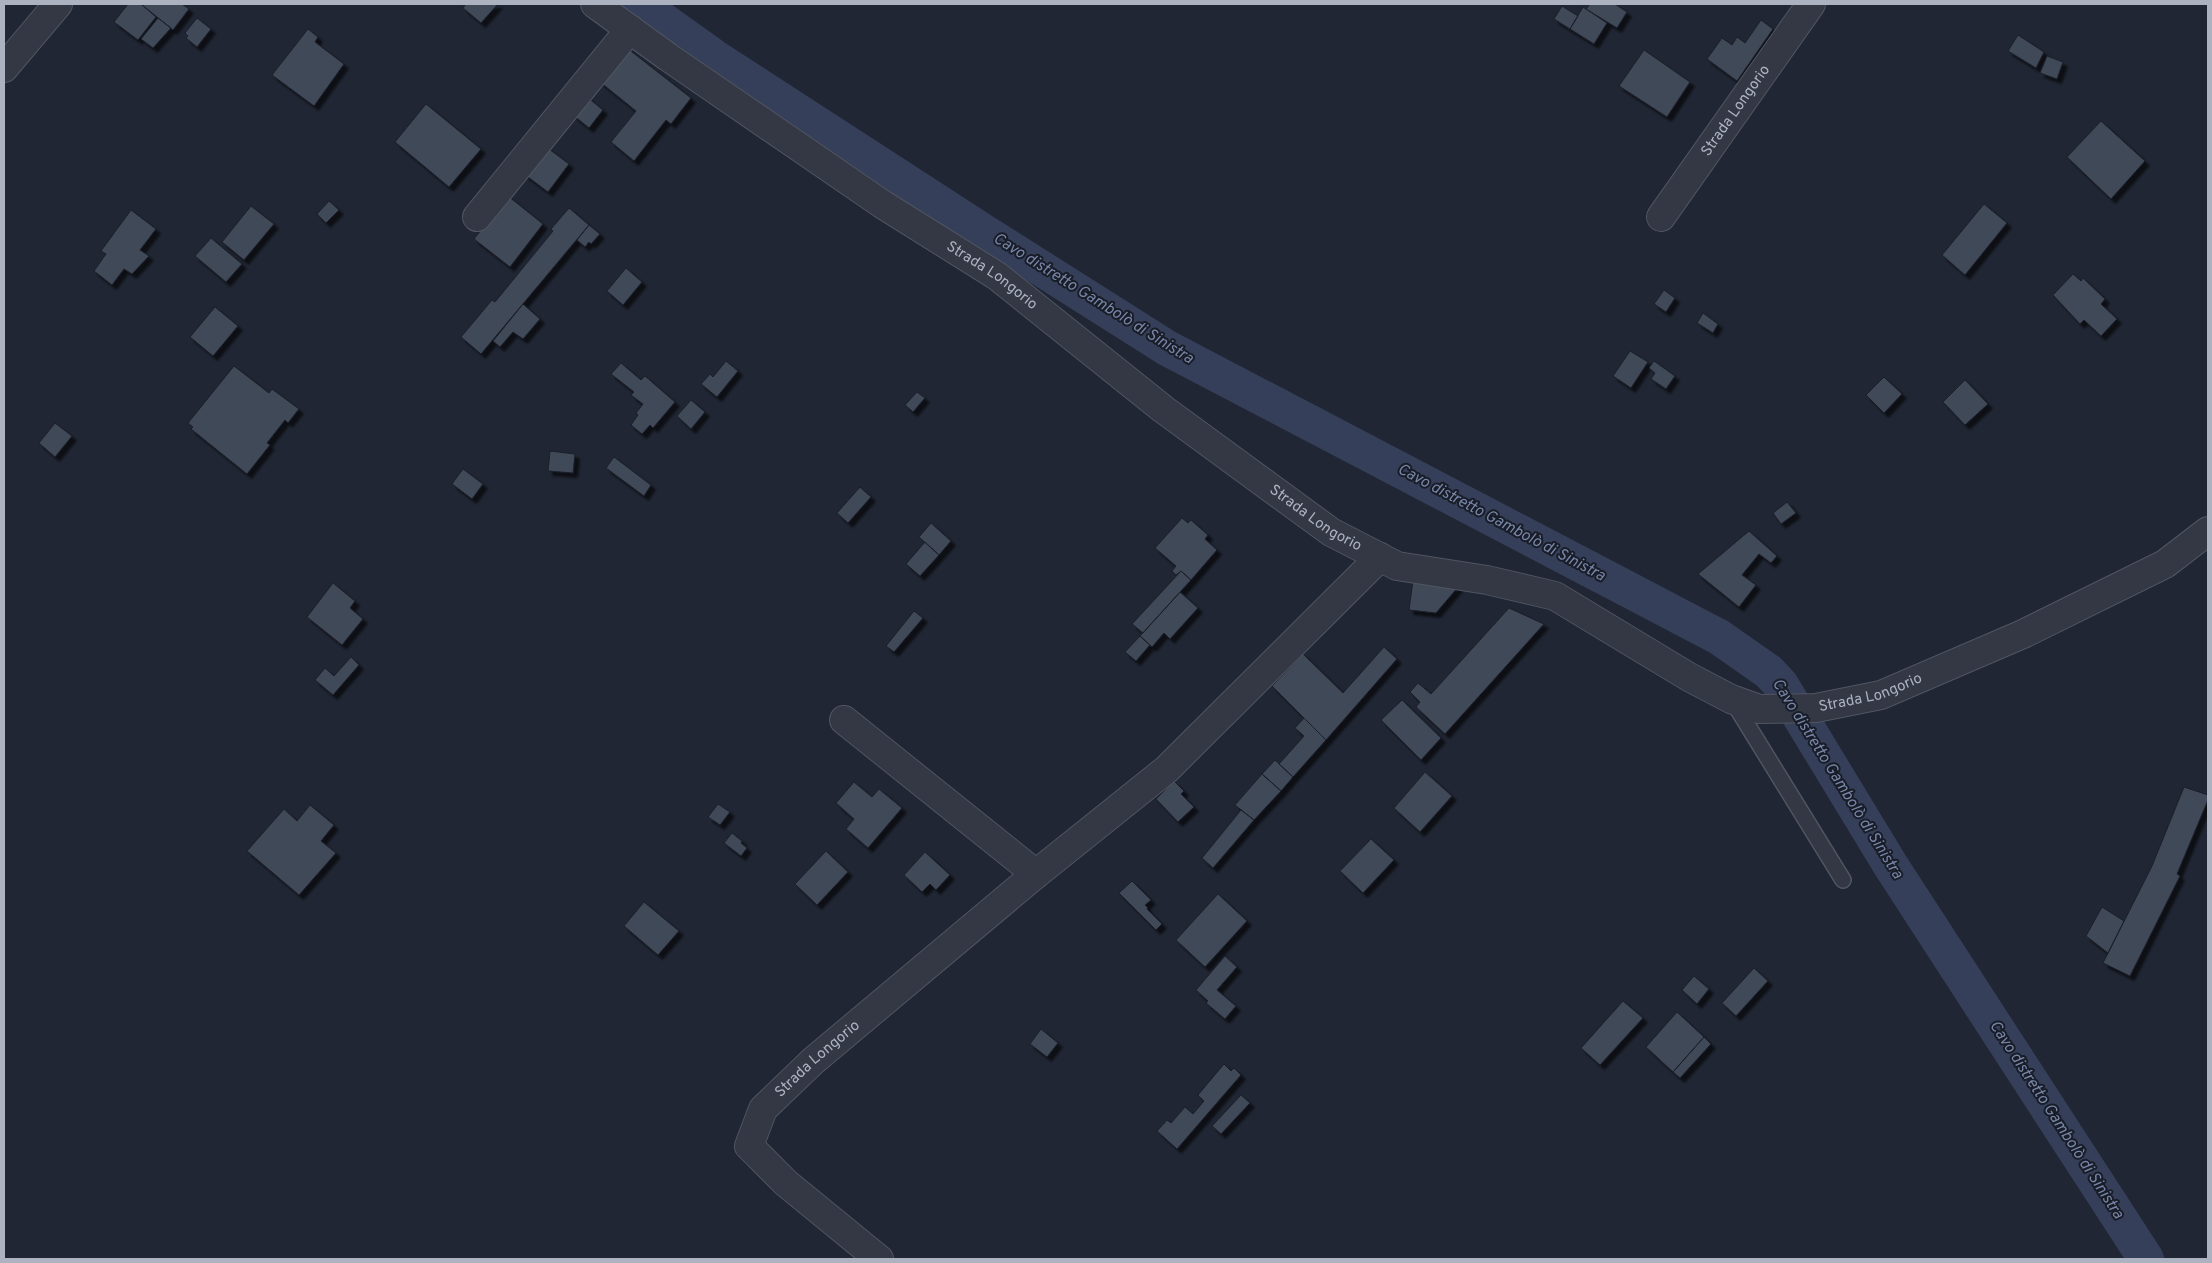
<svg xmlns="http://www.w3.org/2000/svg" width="2212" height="1263" font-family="Overpass,sans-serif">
<defs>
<filter id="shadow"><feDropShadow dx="4.5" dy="4.5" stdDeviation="1" flood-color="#0009"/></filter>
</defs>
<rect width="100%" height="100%" fill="#202633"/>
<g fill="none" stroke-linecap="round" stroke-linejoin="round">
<path stroke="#353f59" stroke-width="36" d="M 640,4 L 714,57 L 987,234 L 1167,348 L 1719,637 L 1769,672 L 1781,685 L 1891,866 L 2146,1259"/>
</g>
<path fill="#414858" stroke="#1b1f2a" filter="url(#shadow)" d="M 128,4 L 141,4 L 156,17 L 138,40 L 114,22 Z
M 141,4 L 182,4 L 189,9 L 173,30 Z
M 466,4 L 498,4 L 481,23 L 463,8 Z
M 1590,4 L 1615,4 L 1627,12 L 1617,28 L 1586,9 Z
M 1562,6 L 1578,16 L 1570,29 L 1554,19 Z
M 1583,7 L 1607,23 L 1594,44 L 1570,29 Z
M 158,18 L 171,28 L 153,48 L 141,39 Z
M 197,18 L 211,29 L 197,47 L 186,38 L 188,36 L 185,33 Z
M 1761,20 L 1773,29 L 1737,81 L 1707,59 L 1722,38 L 1732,45 L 1737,37 L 1745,43 Z
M 308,29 L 318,37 L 315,42 L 344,64 L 314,106 L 272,75 Z
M 2018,35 L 2044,52 L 2036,68 L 2008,51 Z
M 627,48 L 691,98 L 671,124 L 666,120 L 634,161 L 611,142 L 636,111 L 600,82 Z
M 1644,50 L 1690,82 L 1667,117 L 1619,86 Z
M 2047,56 L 2063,62 L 2057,79 L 2040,73 Z
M 587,97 L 603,110 L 589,128 L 573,115 Z
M 426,104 L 481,149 L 449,187 L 395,142 Z
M 2101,121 L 2145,161 L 2111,199 L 2067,157 Z
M 545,146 L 569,164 L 548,192 L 524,174 Z
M 508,196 L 543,224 L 510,267 L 474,239 Z
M 329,201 L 339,210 L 326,223 L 317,214 Z
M 1984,204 L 2007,223 L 1965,275 L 1942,255 Z
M 251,206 L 274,224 L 244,260 L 222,242 Z
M 569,208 L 589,225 L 481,354 L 461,337 L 492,300 L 495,302 L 553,231 L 551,229 Z
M 131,210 L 156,229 L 140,250 L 149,256 L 132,274 L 124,269 L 112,285 L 94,271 L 106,254 L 101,251 Z
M 589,225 L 600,234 L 591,244 L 589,242 L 585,247 L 577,240 Z
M 211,238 L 242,264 L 226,282 L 195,256 Z
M 626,268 L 642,282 L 623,305 L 607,291 Z
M 2073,274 L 2081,281 L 2083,278 L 2105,299 L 2101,304 L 2117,319 L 2101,336 L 2084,320 L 2080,324 L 2053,295 Z
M 1664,290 L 1675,298 L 1666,312 L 1654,304 Z
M 523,304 L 540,319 L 523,339 L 513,332 L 500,347 L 493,341 Z
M 215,307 L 238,326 L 213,356 L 190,337 Z
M 1703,313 L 1718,324 L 1713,333 L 1697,323 Z
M 1630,351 L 1648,362 L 1631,388 L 1613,376 Z
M 726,361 L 738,371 L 717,397 L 701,384 L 710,374 L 713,377 Z
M 1654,361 L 1675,376 L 1666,389 L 1651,379 L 1655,373 L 1649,368 Z
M 621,363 L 641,380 L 645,376 L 675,402 L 653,428 L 650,425 L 642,434 L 631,425 L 638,415 L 636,413 L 643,404 L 631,395 L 634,392 L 611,374 Z
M 234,366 L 269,393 L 272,389 L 299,409 L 288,423 L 285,420 L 267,443 L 270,445 L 247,474 L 191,429 L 193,427 L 188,423 Z
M 1884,377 L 1902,394 L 1884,413 L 1866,395 Z
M 1965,380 L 1988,404 L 1965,425 L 1943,402 Z
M 917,392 L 925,398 L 913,412 L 905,405 Z
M 691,400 L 705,412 L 691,429 L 677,416 Z
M 55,423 L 72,436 L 55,457 L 39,443 Z
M 550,451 L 575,454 L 573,473 L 548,471 Z
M 614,457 L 651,485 L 644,496 L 606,468 Z
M 463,469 L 483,484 L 472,499 L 452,484 Z
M 860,487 L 871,497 L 848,523 L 837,513 Z
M 1787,502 L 1796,513 L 1781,524 L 1773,513 Z
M 1182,518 L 1188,523 L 1191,520 L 1208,535 L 1205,539 L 1217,550 L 1191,580 L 1181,571 L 1176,575 L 1172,571 L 1176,566 L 1155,548 Z
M 931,523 L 951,541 L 939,555 L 919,537 Z
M 1749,531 L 1777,556 L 1771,563 L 1759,554 L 1742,575 L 1756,585 L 1739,607 L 1698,574 Z
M 925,542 L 939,555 L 920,576 L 906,564 Z
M 1181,571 L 1191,580 L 1143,633 L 1132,624 Z
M 1413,580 L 1459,586 L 1436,613 L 1409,610 Z
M 333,583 L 355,601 L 350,608 L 363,619 L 342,645 L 307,617 Z
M 1180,592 L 1198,608 L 1170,639 L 1164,633 L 1152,647 L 1140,636 Z
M 1509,608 L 1544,624 L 1445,734 L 1416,707 L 1420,702 L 1410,692 L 1418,683 L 1431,694 Z
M 914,611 L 923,618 L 894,652 L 886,646 Z
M 1140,636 L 1150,645 L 1136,661 L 1125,652 Z
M 1384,647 L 1397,659 L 1326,740 L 1272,686 L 1303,654 L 1343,693 Z
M 351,657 L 359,665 L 333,695 L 315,680 L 325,668 L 334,676 Z
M 1402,700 L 1441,738 L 1421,760 L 1381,720 Z
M 1304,718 L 1326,740 L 1293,777 L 1279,764 L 1304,736 L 1295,728 Z
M 1275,760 L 1293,777 L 1281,791 L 1262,774 Z
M 1425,772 L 1452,796 L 1420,832 L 1394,808 Z
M 1262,774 L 1281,791 L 1254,820 L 1235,805 Z
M 1174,781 L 1184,791 L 1181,794 L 1194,807 L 1178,822 L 1156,799 Z
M 854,782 L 872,797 L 879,789 L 902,808 L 868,848 L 846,829 L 854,819 L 836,803 Z
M 2184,787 L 2208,795 L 2208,800 L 2177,874 L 2180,876 L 2130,976 L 2103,963 L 2152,866 Z
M 718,804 L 730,812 L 720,825 L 708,817 Z
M 310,805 L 334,825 L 321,841 L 336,853 L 299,895 L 247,851 L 284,809 L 297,821 Z
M 1241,810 L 1254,820 L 1213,868 L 1202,858 Z
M 732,833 L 742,841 L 741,843 L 747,848 L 741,856 L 724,843 Z
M 1371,839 L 1394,860 L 1363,893 L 1340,871 Z
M 826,851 L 848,872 L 817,905 L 795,884 Z
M 925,852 L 950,875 L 936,890 L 930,884 L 922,892 L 904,875 Z
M 1132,881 L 1151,900 L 1145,905 L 1148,908 L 1147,909 L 1162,924 L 1156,930 L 1119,893 Z
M 1218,894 L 1247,921 L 1205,967 L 1176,940 Z
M 644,902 L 679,931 L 658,955 L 624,926 Z
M 2102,907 L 2124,921 L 2108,953 L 2086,936 Z
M 1225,956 L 1237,967 L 1217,990 L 1236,1006 L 1225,1019 L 1206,1003 L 1208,1001 L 1196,990 Z
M 1754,968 L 1768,981 L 1736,1016 L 1722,1003 Z
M 1694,976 L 1709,989 L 1697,1004 L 1682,990 Z
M 1623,1001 L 1643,1018 L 1600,1065 L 1581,1048 Z
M 1677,1012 L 1704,1037 L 1673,1072 L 1646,1047 Z
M 1041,1029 L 1058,1043 L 1047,1057 L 1030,1044 Z
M 1704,1037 L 1711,1044 L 1680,1078 L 1673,1072 Z
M 1224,1064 L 1231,1071 L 1234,1068 L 1241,1075 L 1177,1149 L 1157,1131 L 1167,1120 L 1171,1123 L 1185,1107 L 1193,1114 L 1204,1101 L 1198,1095 Z
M 1241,1095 L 1250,1103 L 1221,1134 L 1212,1126 Z"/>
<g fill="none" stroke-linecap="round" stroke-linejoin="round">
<g stroke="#515562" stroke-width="18">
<path id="lane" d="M 1732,700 L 1843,880"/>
</g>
<g stroke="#515562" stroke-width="30">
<g id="street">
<path id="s1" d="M 595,4 L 668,57 L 882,204 L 997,276 L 1163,409 L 1331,532 L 1397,566 L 1487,580 L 1555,596 L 1689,677 L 1731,699 L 1759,709 L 1816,708 L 1881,695 L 2023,634 L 2165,564 L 2208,531"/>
<path d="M 4,68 L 58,4"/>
<path d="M 477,217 L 630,29"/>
<path id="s2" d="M 1661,217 L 1811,4"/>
<path d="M 844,720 L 1036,874"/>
<path id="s3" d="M 879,1259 L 786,1183 L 749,1146 L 763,1109 L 813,1061 L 1036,874 L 1167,769 L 1380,557"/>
</g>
</g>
<use href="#lane" stroke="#333844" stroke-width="15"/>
<use href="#street" stroke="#333844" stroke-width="28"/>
</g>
<g text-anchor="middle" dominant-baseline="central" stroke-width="4" stroke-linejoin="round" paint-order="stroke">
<g font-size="15" fill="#adb2c1" stroke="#191d28">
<text stroke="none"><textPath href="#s2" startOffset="130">Strada Longorio</textPath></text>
<text stroke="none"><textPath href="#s1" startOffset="481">Strada Longorio</textPath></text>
<text stroke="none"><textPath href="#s1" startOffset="886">Strada Longorio</textPath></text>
<text stroke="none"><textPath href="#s1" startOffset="1489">Strada Longorio</textPath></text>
<text stroke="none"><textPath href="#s3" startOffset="286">Strada Longorio</textPath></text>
</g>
<g font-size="16" font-style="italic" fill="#7786a8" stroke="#191d28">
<text transform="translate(1093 299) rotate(32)">Cavo distretto Gambolò di Sinistra</text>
<text transform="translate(1501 523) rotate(28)">Cavo distretto Gambolò di Sinistra</text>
<text transform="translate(1837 779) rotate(58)">Cavo distretto Gambolò di Sinistra</text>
<text transform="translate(2056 1120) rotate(57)">Cavo distretto Gambolò di Sinistra</text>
</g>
</g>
<rect width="2212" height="1263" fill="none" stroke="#adb2c1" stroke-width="10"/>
</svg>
